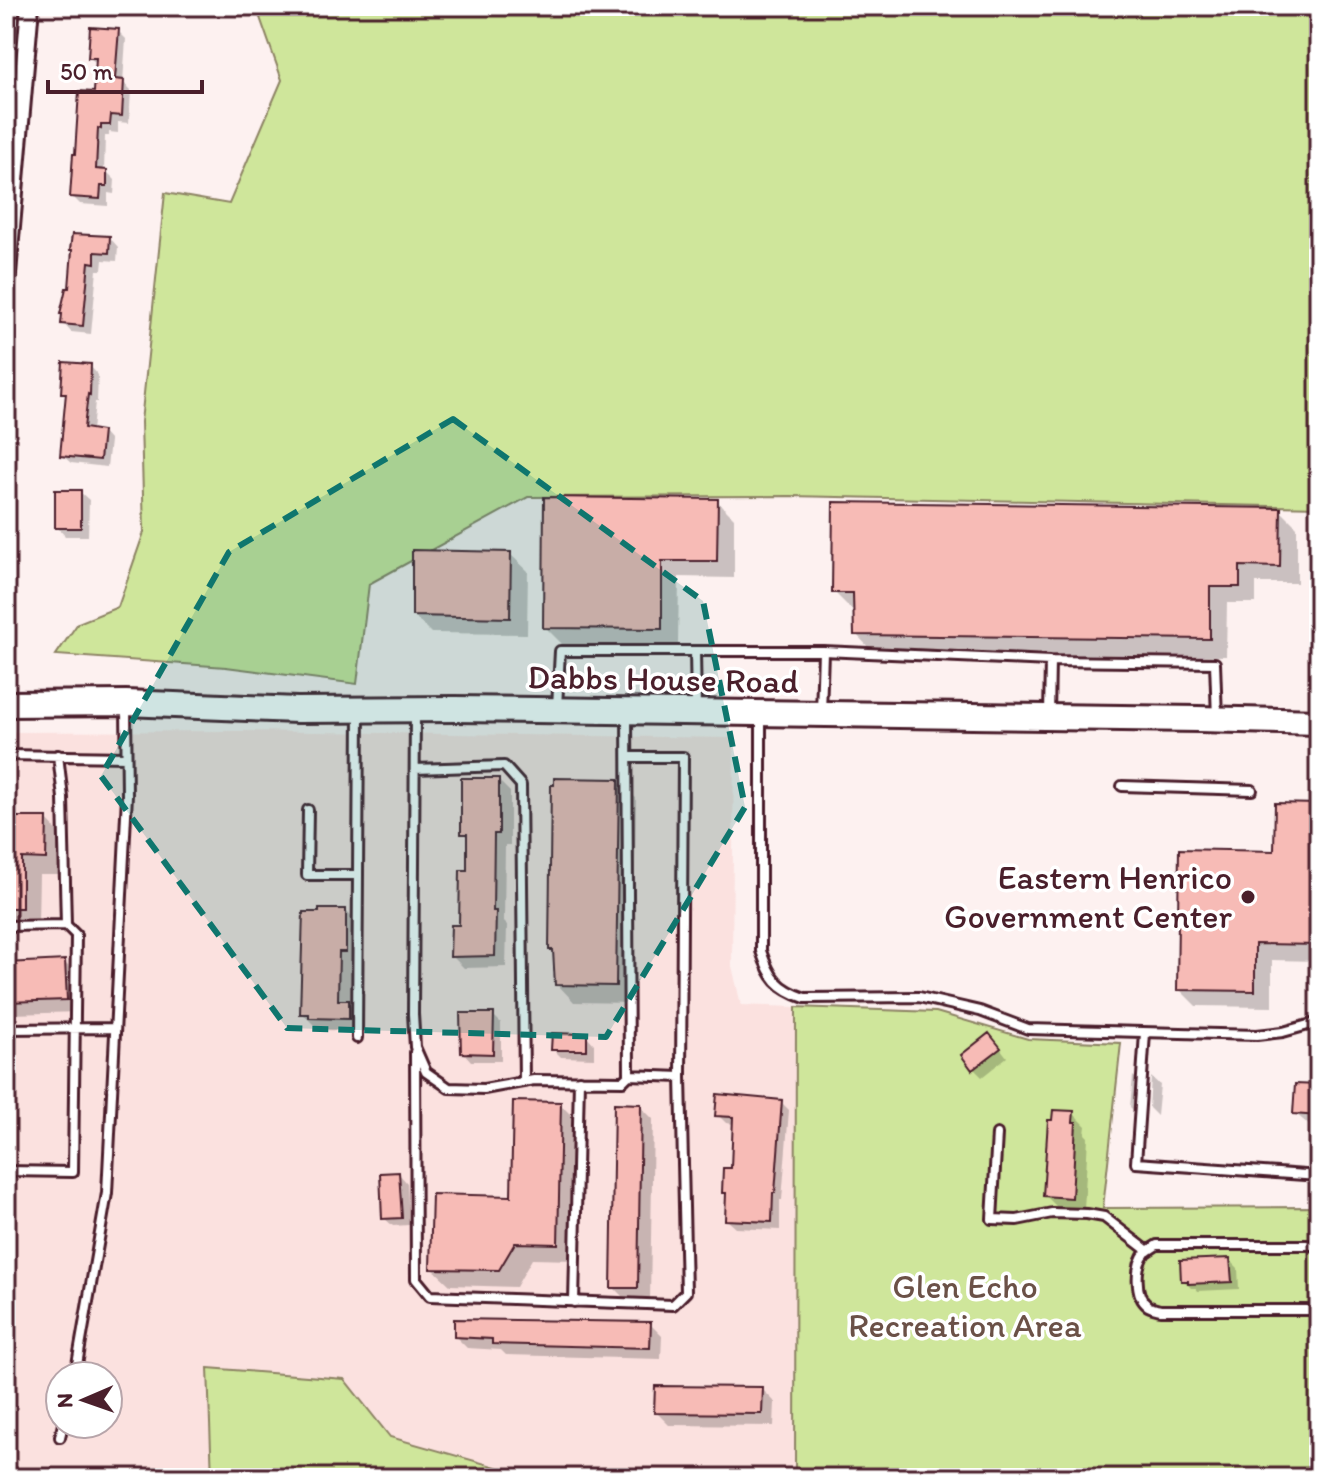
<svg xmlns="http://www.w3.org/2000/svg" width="1325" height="1484" font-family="Itim,sans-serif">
<rect width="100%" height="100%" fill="#fdf1f0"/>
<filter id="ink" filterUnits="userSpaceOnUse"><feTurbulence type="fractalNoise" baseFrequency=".0125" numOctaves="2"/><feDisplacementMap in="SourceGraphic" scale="16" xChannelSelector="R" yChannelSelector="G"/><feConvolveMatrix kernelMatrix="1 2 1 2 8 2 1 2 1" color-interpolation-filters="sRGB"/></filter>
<g filter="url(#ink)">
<path fill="#fbe1df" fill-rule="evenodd" d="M 241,731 L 734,738 L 732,966 L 741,1005 L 796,1007 L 795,1478 L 535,1478 L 390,1437 L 343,1379 L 209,1368 L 212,1478 L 6,1478 L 6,732 ZM 60,1376 L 108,1376 L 108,1424 L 60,1424 Z"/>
<path fill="#cfe69b" stroke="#8c8263" stroke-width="2" d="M 256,6 L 1319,6 L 1319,507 L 790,496 L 528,497 L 369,584 L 357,684 L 226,667 L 56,655 L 78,623 L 118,607 L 144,532 L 141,422 L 165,193 L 229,204 L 282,80 Z
M 796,1007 L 936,1012 L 1028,1039 L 1121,1043 L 1103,1208 L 1319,1207 L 1319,1478 L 795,1478 Z
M 208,1368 L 344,1379 L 390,1437 L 535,1478 L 212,1478 Z"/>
<path fill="#0003" d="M 118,31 L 126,39 L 123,82 L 131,90 L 129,123 L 118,122 L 118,133 L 109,132 L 109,136 L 105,136 L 104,172 L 107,172 L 115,180 L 114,194 L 108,193 L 108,206 L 80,204 L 72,196 L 96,94 L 98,65 L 90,58 Z
M 110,238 L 118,247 L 117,261 L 103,260 L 102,270 L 97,270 L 91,334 L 71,332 L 63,323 L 71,290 L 74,251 Z
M 90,366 L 98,375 L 97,402 L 95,402 L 92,431 L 102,432 L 110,441 L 107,467 L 71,463 L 62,455 L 68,397 L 63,392 Z
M 80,492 L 89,500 L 88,536 L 65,536 L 57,527 Z
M 717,501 L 734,518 L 734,578 L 679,577 L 678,646 L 562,644 L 545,627 Z
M 1280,510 L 1297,527 L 1297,583 L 1256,583 L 1256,603 L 1227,603 L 1226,656 L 873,652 L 856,634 L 856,609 L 851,609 L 834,592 Z
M 510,554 L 528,571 L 527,634 L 431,633 L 414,616 Z
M 498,780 L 510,792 L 510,845 L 505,845 L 504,922 L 507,925 L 506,967 L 464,968 L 452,956 L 461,927 L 469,872 L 469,839 L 463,833 Z
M 618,781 L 636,798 L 633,1003 L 574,1002 L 557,984 L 555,953 L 551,949 Z
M 1319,806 L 1319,961 L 1272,960 L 1272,1007 L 1196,1006 L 1179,989 L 1276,853 Z
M 6,819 L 46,819 L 63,837 L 62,875 L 39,875 L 38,924 L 6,924 Z
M 346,911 L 358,924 L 358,964 L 351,964 L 350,1004 L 361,1015 L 361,1031 L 324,1030 L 319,1026 L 315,1026 L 302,1013 Z
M 64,962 L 77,975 L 79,1012 L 12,1014 L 6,1008 L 6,965 Z
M 493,1015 L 501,1023 L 501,1061 L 471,1061 L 463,1052 Z
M 586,1035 L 594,1044 L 594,1058 L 561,1057 L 553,1049 Z
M 997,1044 L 1007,1057 L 982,1077 L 974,1069 Z
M 1133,1076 L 1143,1084 L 1138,1115 L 1130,1107 Z
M 1151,1077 L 1160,1085 L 1157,1116 L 1149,1108 Z
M 1319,1087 L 1319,1155 L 1308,1144 L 1310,1126 L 1295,1113 Z
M 781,1102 L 789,1110 L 782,1200 L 780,1200 L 780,1230 L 736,1228 L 727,1220 L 728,1196 L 724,1192 L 732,1170 L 735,1124 L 726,1123 L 718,1115 Z
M 560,1104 L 577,1121 L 574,1260 L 532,1259 L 516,1287 L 450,1285 L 432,1268 L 513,1198 Z
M 640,1106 L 653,1119 L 650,1300 L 626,1300 L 613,1287 Z
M 1073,1113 L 1086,1126 L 1085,1134 L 1088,1137 L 1084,1210 L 1058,1208 L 1045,1195 Z
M 399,1174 L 407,1183 L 409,1225 L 393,1226 L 384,1218 Z
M 1230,1260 L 1238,1268 L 1239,1289 L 1198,1291 L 1196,1288 L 1191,1288 L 1183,1280 Z
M 650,1324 L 662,1336 L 661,1359 L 506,1355 L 501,1350 L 467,1348 L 456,1337 Z
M 762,1389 L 775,1402 L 774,1426 L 669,1425 L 656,1412 Z"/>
<path fill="#f7bbb6" stroke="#4a1f2b" stroke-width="2" d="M 90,27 L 119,29 L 115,79 L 124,80 L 122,116 L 111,115 L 110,125 L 101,125 L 101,129 L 98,128 L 96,169 L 107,170 L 107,186 L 101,186 L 100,199 L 70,197 L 73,154 L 75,154 L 79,91 L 94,92 L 96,58 L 88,58 Z
M 72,234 L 110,236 L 109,253 L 95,252 L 95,263 L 89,262 L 83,326 L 61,324 L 62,314 L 60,314 L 66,288 L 69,288 L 72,250 L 70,250 Z
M 63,362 L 91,364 L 90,395 L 88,394 L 84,428 L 103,431 L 100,460 L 60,456 L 66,393 L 61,393 Z
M 55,490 L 81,490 L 81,528 L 55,528 Z
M 544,497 L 718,499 L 717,561 L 662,561 L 662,629 L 543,628 Z
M 833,502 L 1281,508 L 1280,567 L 1240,566 L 1240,587 L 1210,587 L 1210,639 L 854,635 L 853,593 L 832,593 Z
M 412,550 L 511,552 L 510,618 L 412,616 Z
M 461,778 L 499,778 L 499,834 L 494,834 L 493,911 L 496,911 L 495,956 L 450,957 L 451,925 L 459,925 L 460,870 L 467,870 L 467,834 L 461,834 Z
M 554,778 L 619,779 L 616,986 L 555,985 L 553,950 L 549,950 L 551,785 L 554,785 Z
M 1275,803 L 1319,804 L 1319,945 L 1255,944 L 1255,991 L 1177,990 L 1179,849 L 1274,851 Z
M 6,817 L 47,817 L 46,859 L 22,858 L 22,908 L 6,908 Z
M 319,909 L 346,909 L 346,952 L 339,952 L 338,1000 L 349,1000 L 349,1019 L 309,1018 L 309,1014 L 300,1014 L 303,912 L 319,912 Z
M 65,960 L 67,1000 L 6,1002 L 6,963 Z
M 460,1013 L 494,1013 L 493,1054 L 461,1053 Z
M 552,1033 L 587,1034 L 587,1050 L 551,1050 Z
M 989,1033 L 1001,1048 L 972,1070 L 961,1055 Z
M 1295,1084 L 1319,1085 L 1319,1116 L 1293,1114 Z
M 717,1094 L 782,1100 L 775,1193 L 773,1193 L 772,1222 L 725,1220 L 726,1193 L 722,1193 L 723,1168 L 731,1168 L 733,1117 L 715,1116 Z
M 513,1101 L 561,1102 L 558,1244 L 515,1243 L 499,1270 L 430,1269 L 432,1194 L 511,1196 Z
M 614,1103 L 641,1104 L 638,1288 L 611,1288 Z
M 1053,1110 L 1074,1111 L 1073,1122 L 1076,1122 L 1072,1198 L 1043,1196 L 1048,1120 L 1052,1120 Z
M 399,1172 L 402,1218 L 382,1219 L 380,1173 Z
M 1230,1258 L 1232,1282 L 1188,1284 L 1188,1281 L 1181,1281 L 1180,1260 Z
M 454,1319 L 651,1322 L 650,1348 L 492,1344 L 492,1339 L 454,1337 Z
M 655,1386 L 763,1387 L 762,1414 L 654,1413 Z"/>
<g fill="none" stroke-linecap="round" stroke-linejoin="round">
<g stroke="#4a1f2b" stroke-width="14">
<path id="lane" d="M 695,651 L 696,709
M 557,707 L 560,651 L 823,651
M 415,713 L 413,1014 L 415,1047 L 426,1072 L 449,1088 L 484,1089 L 534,1080 L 623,1081 L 629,1075 L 627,713
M 821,713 L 823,651 L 1050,661 L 1215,663 L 1217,718
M 1049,716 L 1050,661
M 761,717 L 761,951 C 770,978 778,989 805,998 L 919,997 L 980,1011 L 1028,1029 L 1257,1035 L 1283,1032 L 1319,1022
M 6,755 L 126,757
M 58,755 L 63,798 L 66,925
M 628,757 L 683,757 L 681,1077 L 629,1075
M 415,769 L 504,766 L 521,785 L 524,1082
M 1122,786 L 1252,790
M 308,810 L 307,875 L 358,875
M 6,926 L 66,925 L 76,935 L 73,1172 L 6,1171
M 6,1029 L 115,1028
M 1145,1033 L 1136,1163 L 1319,1176
M 357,1038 L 359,711
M 415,1052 L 416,1279 L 430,1296 L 673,1305 L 686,1292 L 681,1077
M 997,1134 L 992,1219 L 1017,1220 L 1052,1213 L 1087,1214 L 1104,1217 L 1148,1251
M 1319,1245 L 1157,1245 C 1154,1247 1149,1250 1146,1252 C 1135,1264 1134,1296 1148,1306 C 1149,1307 1159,1310 1161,1310 L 1319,1310
M 574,1302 L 579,1080
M 75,1376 L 107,1193 L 127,795 L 126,708
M 60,1437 L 63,1424"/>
</g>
<g stroke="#4a1f2b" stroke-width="22">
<path id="street" d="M 6,285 L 30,6"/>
</g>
<g stroke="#4a1f2b" stroke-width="30">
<path id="secondary" d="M 6,704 L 126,703 L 297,710 L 455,709 L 1198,719 L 1319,722"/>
</g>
<use href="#lane" stroke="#fff" stroke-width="8"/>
<use href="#street" stroke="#fff" stroke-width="16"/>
<use href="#secondary" stroke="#fff" stroke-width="24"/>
</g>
</g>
<path fill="#0f766e" fill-opacity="0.2" stroke="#0f766e" stroke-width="6" stroke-dasharray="16 10" stroke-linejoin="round" d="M 453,419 L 703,601 L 745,807 L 606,1037 L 287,1028 L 101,776 L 229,552 Z"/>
<circle fill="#4a1f2b" stroke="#fff" stroke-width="3" cx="1248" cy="897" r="8"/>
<g text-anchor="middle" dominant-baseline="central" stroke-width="7" stroke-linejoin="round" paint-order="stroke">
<g font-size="34" fill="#4a1f2b" stroke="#fff">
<text transform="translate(663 679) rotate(1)">Dabbs House Road</text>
</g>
<g font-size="34" fill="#4a1f2b" stroke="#fff" text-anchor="end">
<text x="1232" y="877">Eastern Henrico<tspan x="1232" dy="39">Government Center</tspan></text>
</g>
<g font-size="34" fill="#6b5147" stroke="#fff">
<text x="965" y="1286">Glen Echo<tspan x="965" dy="39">Recreation Area</tspan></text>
</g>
</g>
<rect width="1325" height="1484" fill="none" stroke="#fff" stroke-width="32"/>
<rect x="16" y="16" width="1293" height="1452" fill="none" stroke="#4a1f2b" stroke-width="3" filter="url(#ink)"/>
<g transform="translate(84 1400) rotate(268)"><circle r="38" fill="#ffffff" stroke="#b7a5aa" stroke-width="2"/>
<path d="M0-6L14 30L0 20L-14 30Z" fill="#4a1f2b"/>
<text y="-12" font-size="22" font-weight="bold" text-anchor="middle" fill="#4a1f2b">N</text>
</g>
<path d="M48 80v12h154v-12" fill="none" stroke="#4a1f2b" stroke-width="4"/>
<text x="60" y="80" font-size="24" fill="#4a1f2b" stroke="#ffffff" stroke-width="6" paint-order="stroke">50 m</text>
</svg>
